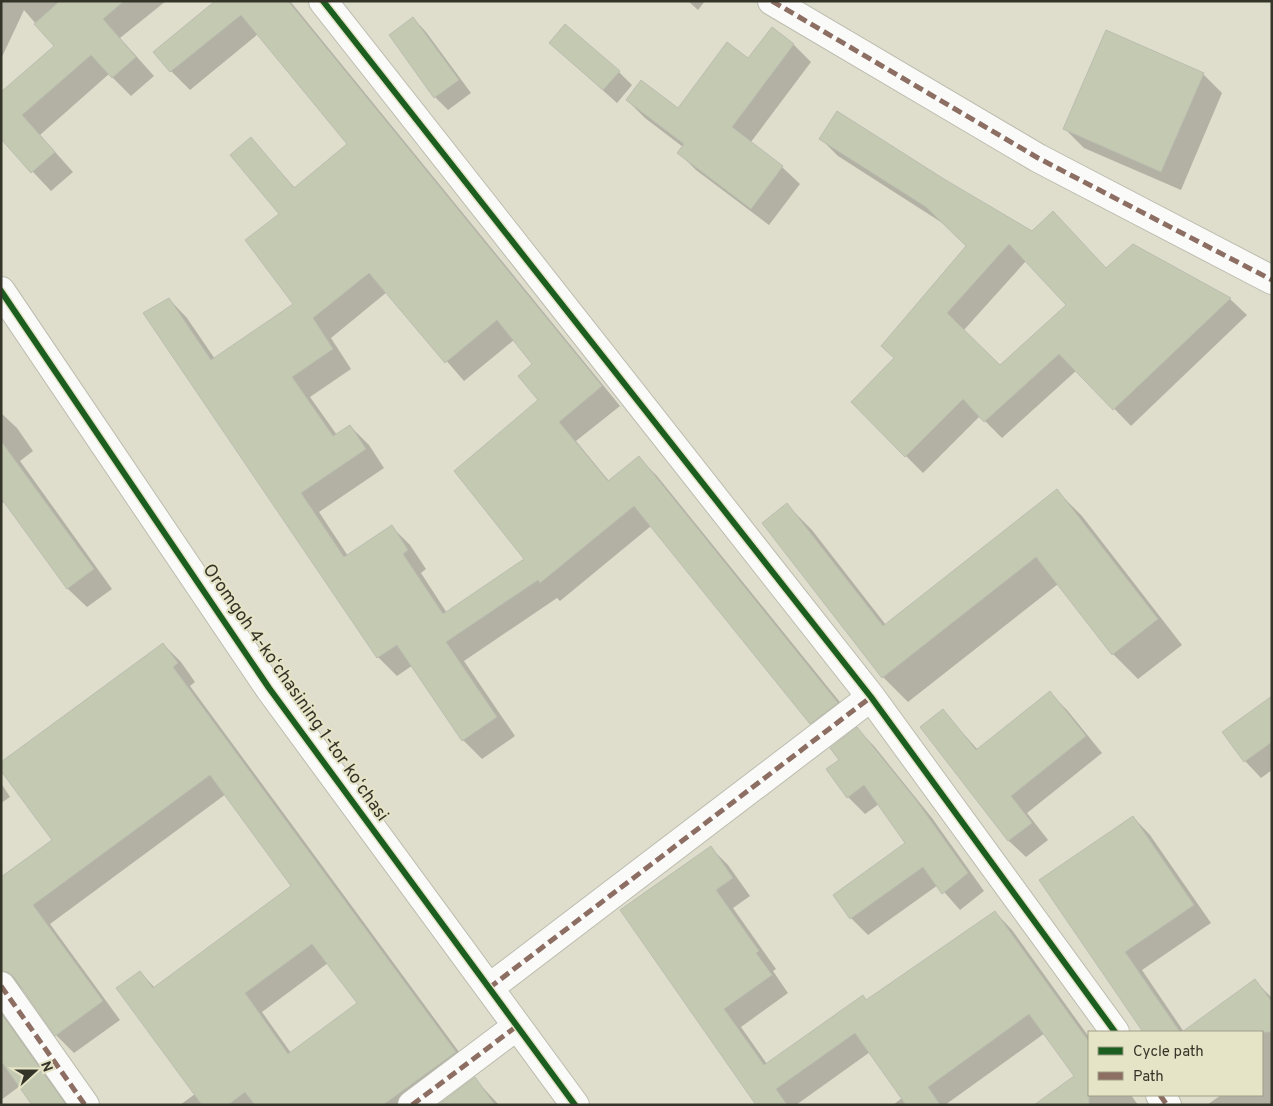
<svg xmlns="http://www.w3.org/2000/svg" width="1273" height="1106" font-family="Overpass,sans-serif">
<rect width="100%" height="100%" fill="#dfdecd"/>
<path fill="#0003" fill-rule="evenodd" d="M 1,1 L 166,1 L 120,38 L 154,76 L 131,96 L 109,74 L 40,135 L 73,172 L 51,191 L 1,138 L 55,46 L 24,10 L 1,59 Z
M 217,1 L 290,1 L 620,406 L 576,441 L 609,481 L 639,458 L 657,476 L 856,722 L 830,742 L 811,723 L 651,526 L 560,601 L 557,598 L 464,661 L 515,736 L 482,759 L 463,740 L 413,665 L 397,676 L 378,657 L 145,313 L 169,299 L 187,318 L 215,359 L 294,305 L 281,214 L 251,139 L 295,188 L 349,145 L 258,34 L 190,90 L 171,71 L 155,52 ZM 387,292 L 464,381 L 514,340 L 534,364 L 540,400 L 526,559 L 447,613 L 421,573 L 426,569 L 410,545 L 391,526 L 348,556 L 319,512 L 384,468 L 369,445 L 350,426 L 337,435 L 310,397 L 351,369 L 331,338 Z
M 688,1 L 705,1 L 698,10 Z
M 413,18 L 426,32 L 471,93 L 448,110 L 435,97 Z
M 772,29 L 794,45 L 811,62 L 751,142 L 782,167 L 800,184 L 769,225 L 696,170 L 679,153 L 683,147 L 645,118 L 627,100 L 678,109 L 749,60 Z
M 550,43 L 619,72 L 632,85 L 617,103 Z
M 1203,74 L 1222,93 L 1181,190 L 1084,148 L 1065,129 Z
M 821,139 L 944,180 L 1033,232 L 1106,269 L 1230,299 L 1247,315 L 1131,426 L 1077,370 L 1002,438 L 980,416 L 923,473 L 852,402 L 896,358 L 968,247 L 944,224 L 838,156 ZM 1026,261 L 1068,305 L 1000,366 L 963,331 Z
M 1,413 L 17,428 L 33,451 L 20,461 L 112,589 L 87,607 L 68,589 L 5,501 L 1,504 Z
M 1057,491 L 1082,516 L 1182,645 L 1138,679 L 1113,654 L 1058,584 L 908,702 L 883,677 L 787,505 L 812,530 L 886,625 Z
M 163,644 L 181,662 L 195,682 L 190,686 L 473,1071 L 426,1105 L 180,1105 L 195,1094 L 140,972 L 155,988 L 293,886 L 226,794 L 50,924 L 120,1020 L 74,1053 L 56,1035 L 22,989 L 18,988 L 70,1105 L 34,1105 L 20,1086 L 1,1100 L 1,878 L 53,840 ZM 328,963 L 358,1003 L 291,1053 L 262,1012 Z
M 1050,693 L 1067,710 L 1102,753 L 1027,813 L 1048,840 L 1026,857 L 1009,841 L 922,727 L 943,711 L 978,750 Z
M 1272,697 L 1272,770 L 1261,778 L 1245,761 L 1224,732 Z
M 857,729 L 874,746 L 932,818 L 984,891 L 960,910 L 938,885 L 868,935 L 851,918 L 907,843 L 879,804 L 865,814 L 848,797 L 841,760 Z
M 1,783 L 10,797 L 1,803 Z
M 1133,817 L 1150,835 L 1211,923 L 1142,970 L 1184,1032 L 1144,1032 L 1041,881 Z
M 710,847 L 728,865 L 750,896 L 733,908 L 776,969 L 773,971 L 788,993 L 741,1027 L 767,1064 L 863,997 L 867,1001 L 995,912 L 1012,930 L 1089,1037 L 1089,1095 L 1131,1095 L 1138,1105 L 1036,1105 L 1076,1076 L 1045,1033 L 945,1105 L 893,1105 L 902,1098 L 870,1052 L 796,1105 L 757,1105 L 622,910 Z
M 1255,981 L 1272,998 L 1272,1105 L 1207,1105 L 1221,1095 L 1262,1095 L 1262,1032 L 1217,1032 L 1205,1017 Z
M 475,1079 L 499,1105 L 440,1105 Z"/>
<path fill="#c4cab2" stroke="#bbbdb0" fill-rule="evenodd" d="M 60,1 L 124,1 L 103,19 L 136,57 L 112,78 L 91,55 L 22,115 L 55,152 L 31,173 L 1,139 L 1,92 L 54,46 L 34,24 Z
M 215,1 L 288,1 L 602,386 L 559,422 L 608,481 L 639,456 L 838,703 L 810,724 L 634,506 L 540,583 L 538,580 L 446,642 L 497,717 L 462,741 L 397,645 L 377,658 L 143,313 L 169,298 L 211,360 L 293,304 L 245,240 L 279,214 L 230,155 L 251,137 L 294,188 L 347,144 L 241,15 L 170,72 L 153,52 ZM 369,273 L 445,363 L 497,320 L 532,364 L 518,376 L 538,400 L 454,471 L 524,559 L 443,614 L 403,554 L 408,550 L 392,525 L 344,557 L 301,493 L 366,449 L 350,425 L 333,436 L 292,377 L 333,349 L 313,318 Z
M 413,17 L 459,80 L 434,98 L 389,35 Z
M 565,24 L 620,71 L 603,90 L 549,43 Z
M 772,27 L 794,44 L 732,127 L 783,166 L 751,209 L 677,153 L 684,144 L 626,100 L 641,80 L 678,108 L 727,42 L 748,58 Z
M 1106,30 L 1204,73 L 1161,172 L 1063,129 Z
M 837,111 L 944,179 L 1032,231 L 1053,211 L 1106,268 L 1133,244 L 1231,298 L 1113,410 L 1059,354 L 984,422 L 963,399 L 905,457 L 851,402 L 894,358 L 881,346 L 966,246 L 926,207 L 819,139 ZM 1009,244 L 1066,305 L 1000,365 L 947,313 Z
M 1,441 L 94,569 L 67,589 L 1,498 Z
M 1057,489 L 1158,619 L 1112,655 L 1036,557 L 882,678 L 762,523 L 787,503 L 883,626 Z
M 163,643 L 178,663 L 173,667 L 456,1052 L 383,1105 L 255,1105 L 245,1092 L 228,1105 L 202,1105 L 116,988 L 140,971 L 153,988 L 291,886 L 210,775 L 33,905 L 103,1001 L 55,1036 L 14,977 L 8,972 L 1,971 L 1,877 L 52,840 L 1,771 L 1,762 ZM 312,944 L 357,1003 L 288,1054 L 245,993 Z
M 1050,691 L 1086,736 L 1011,796 L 1032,823 L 1008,841 L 920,727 L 943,709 L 976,750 Z
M 1272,696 L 1272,742 L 1244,762 L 1222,732 Z
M 857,727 L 916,800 L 968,873 L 942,894 L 923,867 L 850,919 L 833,895 L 905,843 L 864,785 L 847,798 L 826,769 L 839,760 L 830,748 Z
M 1133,816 L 1194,905 L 1125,952 L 1180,1032 L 1143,1032 L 1039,880 Z
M 711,846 L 733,878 L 716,890 L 759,951 L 756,953 L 772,975 L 724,1009 L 764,1065 L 863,995 L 866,1000 L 995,911 L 1089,1042 L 1089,1105 L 1034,1105 L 1074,1076 L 1029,1014 L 928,1087 L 940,1105 L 906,1105 L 855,1033 L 776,1089 L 787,1105 L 756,1105 L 620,910 Z
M 1255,979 L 1272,1002 L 1272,1032 L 1182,1032 Z
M 1,1013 L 66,1105 L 32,1105 L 1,1061 Z
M 475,1077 L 495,1105 L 438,1105 Z"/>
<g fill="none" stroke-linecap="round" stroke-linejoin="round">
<g stroke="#bdbcaf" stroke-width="30">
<path id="minor" d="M 323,1 L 871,697 L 1115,1032
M 772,1 L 1038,158 L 1272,280
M 1,291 L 269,688 L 575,1105
M 1,986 L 85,1105
M 489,988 L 871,697
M 1160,1095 L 1167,1105
M 412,1105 L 517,1026"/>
</g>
<use href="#minor" stroke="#fafaf8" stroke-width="28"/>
<path stroke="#8d6e63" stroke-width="5" stroke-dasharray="10 5" stroke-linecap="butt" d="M 772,1 L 1038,158 L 1272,280
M 1,986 L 85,1105
M 489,988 L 871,697
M 1160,1095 L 1167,1105
M 412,1105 L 517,1026"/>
<g stroke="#e6e4c6" stroke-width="9">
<path id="cycleway" d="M 323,1 L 871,697 L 1115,1032
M 1,291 L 269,688 L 575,1105"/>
</g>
<use href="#cycleway" stroke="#1b5e20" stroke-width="6"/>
</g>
<g text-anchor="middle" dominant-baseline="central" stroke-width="4" stroke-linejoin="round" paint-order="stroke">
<g font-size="18" fill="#353428" stroke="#e6e4c6">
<text transform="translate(295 693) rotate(55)">Oromgoh 4-koʻchasining 1-tor koʻchasi</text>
</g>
</g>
<rect width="1273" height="1106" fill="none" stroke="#353428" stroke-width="5"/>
<rect x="1088" y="1031" width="175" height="65" fill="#e6e4c6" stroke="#9f9e87"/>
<rect x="1098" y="1047" width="25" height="8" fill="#1b5e20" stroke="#9f9e87"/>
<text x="1133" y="1056" font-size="15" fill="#353428">Cycle path</text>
<rect x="1098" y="1072" width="25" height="8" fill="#8d6e63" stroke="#9f9e87"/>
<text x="1133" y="1081" font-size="15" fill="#353428">Path</text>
<g transform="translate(35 1071) rotate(69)" stroke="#e6e4c6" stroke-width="4" paint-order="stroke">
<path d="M0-4L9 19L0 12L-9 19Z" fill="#353428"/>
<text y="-8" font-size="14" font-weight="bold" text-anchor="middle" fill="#353428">N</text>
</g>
</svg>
